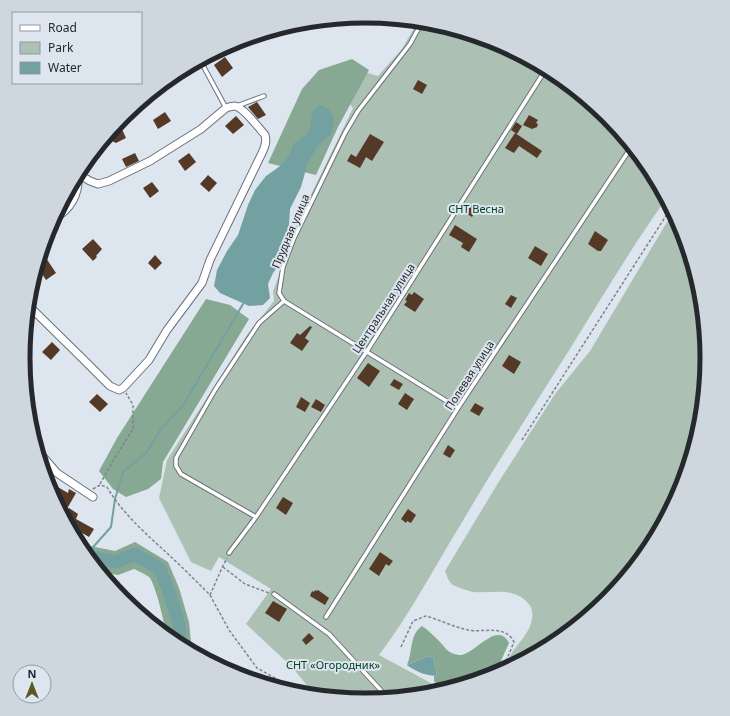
<svg xmlns="http://www.w3.org/2000/svg" width="730" height="716" font-family="'Noto Sans',sans-serif">
<rect width="100%" height="100%" fill="#dde5ee"/>
<path fill="#acc1b3" d="M 418,21 L 432,23 L 496,42 L 555,74 L 607,116 L 649,168 L 666,199 C 631,248 600,301 568,352 C 532,409 495,466 461,524 C 434,568 410,614 379,655 L 429,682 L 441,691 L 431,693 L 365,700 L 315,695 L 292,667 L 246,624 L 271,589 L 219,557 L 211,571 L 191,562 L 159,498 L 167,460 L 247,335 L 274,301 L 273,291 L 305,207 L 353,108 L 328,74 L 337,64 L 378,76 L 402,49 Z
M 673,212 L 681,227 L 700,292 L 707,358 L 700,425 L 681,489 L 649,548 L 607,600 L 555,642 L 506,669 C 507,664 509,659 511,654 C 517,645 526,636 530,626 C 533,619 534,609 528,603 C 513,586 492,594 473,592 C 468,591 457,587 453,585 C 448,581 447,576 445,571 L 498,483 L 555,394 L 590,351 Z"/>
<path fill="#87a892" d="M 352,59 L 369,70 L 338,127 L 316,175 L 268,163 L 302,89 L 319,70 Z
M 206,299 L 230,305 L 249,319 L 163,462 L 161,479 L 148,489 L 126,497 L 113,489 L 99,471 L 117,438 Z
M 135,542 L 168,562 L 179,588 L 189,622 L 192,652 L 175,642 L 166,635 C 165,624 156,587 150,578 C 146,574 138,571 134,569 L 118,575 L 100,572 L 80,547 L 85,545 L 115,551 Z
M 422,626 C 428,630 434,636 439,641 C 445,647 448,654 459,655 C 474,656 497,619 509,643 L 495,674 L 442,690 L 434,681 L 434,676 L 437,675 L 433,657 L 428,656 L 407,665 C 413,652 409,635 422,626 Z"/>
<path fill="#73a1a2" d="M 321,105 L 328,109 L 333,116 L 334,123 L 331,134 L 318,146 L 308,162 L 301,187 L 290,209 L 288,240 L 283,259 L 273,273 L 268,284 L 270,298 L 263,305 L 249,306 L 220,293 L 214,286 L 217,270 L 227,251 L 238,235 L 248,205 L 255,190 L 266,176 L 283,164 L 290,154 L 293,144 C 317,130 306,130 314,109 Z
M 428,656 L 433,657 L 437,675 C 430,678 413,670 407,665 Z"/>
<g fill="none" stroke-linecap="round" stroke-linejoin="round">
<path stroke="#73a1a2" stroke-width="2" d="M 86,555 L 111,527 L 115,499 L 123,472 L 146,453 L 161,429 L 184,404 L 243,304"/>
<path stroke="#73a1a2" stroke-width="13" d="M 87,556 L 116,562 L 134,554 L 160,569 L 169,592 L 179,624 L 180,645"/>
</g>
<path fill="#553927" d="M 225,57 L 233,68 L 222,77 L 214,65 Z
M 418,80 L 427,85 L 422,94 L 413,89 Z
M 257,102 L 266,115 L 258,119 L 248,107 Z
M 165,112 L 171,121 L 158,129 L 153,120 Z
M 529,115 L 538,120 L 536,123 L 538,124 L 537,127 L 532,129 L 523,125 Z
M 236,116 L 244,125 L 233,134 L 225,126 Z
M 516,122 L 522,126 L 517,134 L 511,130 Z
M 117,124 L 120,125 L 126,138 L 116,143 L 108,139 L 106,137 Z
M 515,133 L 542,151 L 537,158 L 519,146 L 514,153 L 505,148 Z
M 370,134 L 384,142 L 372,161 L 366,157 L 360,168 L 347,161 L 351,154 L 356,157 Z
M 135,153 L 139,161 L 126,167 L 122,159 Z
M 189,153 L 196,162 L 185,171 L 178,161 Z
M 208,175 L 217,183 L 209,192 L 200,184 Z
M 152,182 L 159,191 L 150,198 L 143,188 Z
M 469,203 L 477,208 L 472,217 L 464,212 Z
M 455,225 L 477,239 L 469,252 L 461,247 L 463,243 L 449,235 Z
M 595,231 L 608,240 L 601,251 L 598,251 L 588,244 Z
M 93,239 L 102,249 L 96,256 L 97,257 L 93,261 L 82,249 Z
M 535,246 L 548,254 L 541,266 L 528,258 Z
M 44,255 L 56,273 L 46,280 L 37,266 L 40,257 Z
M 155,255 L 162,263 L 155,270 L 148,263 Z
M 414,292 L 424,299 L 415,312 L 404,305 L 407,301 L 405,300 L 409,293 L 412,295 Z
M 511,295 L 517,298 L 511,308 L 505,304 Z
M 310,326 L 312,327 L 305,338 L 309,341 L 302,351 L 290,343 L 297,333 L 300,335 Z
M 52,342 L 60,350 L 51,360 L 42,352 Z
M 509,355 L 521,362 L 514,374 L 502,366 Z
M 368,363 L 380,371 L 369,387 L 357,378 Z
M 394,379 L 403,384 L 399,390 L 390,385 Z
M 405,393 L 414,399 L 407,410 L 398,404 Z
M 97,394 L 108,404 L 100,412 L 89,402 Z
M 301,397 L 310,403 L 305,412 L 296,407 Z
M 316,399 L 325,405 L 321,412 L 311,407 Z
M 475,403 L 484,408 L 479,416 L 470,411 Z
M 448,445 L 455,450 L 450,458 L 443,454 Z
M 56,486 L 68,493 L 69,489 L 76,493 L 68,507 L 54,499 L 52,494 Z
M 283,497 L 293,503 L 286,515 L 276,508 Z
M 69,508 L 78,514 L 76,519 L 94,529 L 89,537 L 77,530 L 79,528 L 65,519 L 64,516 Z
M 408,509 L 416,515 L 411,523 L 407,521 L 406,523 L 401,519 Z
M 380,552 L 393,561 L 389,566 L 386,564 L 379,576 L 369,569 Z
M 315,590 L 317,591 L 318,590 L 329,598 L 325,605 L 310,596 L 312,591 L 314,592 Z
M 273,601 L 287,609 L 279,622 L 265,613 Z
M 309,633 L 314,638 L 306,645 L 302,640 Z"/>
<g fill="none" stroke-linecap="round" stroke-linejoin="round">
<g stroke="#6a7179" stroke-width="5.5">
<path id="service" d="M 422,22 L 410,44 L 358,111 L 345,133 L 294,238 L 283,267 L 279,293 L 284,301 L 458,408
M 200,60 L 226,108
M 237,106 L 264,96
M 256,517 L 181,474 L 176,466 L 176,458 L 215,390 L 259,323 L 284,301
M 229,553 L 256,517 L 367,351 L 546,69
M 274,594 L 329,634 L 388,698
M 326,617 L 458,408 L 632,146
M 428,694 L 435,692"/>
</g>
<g stroke="#6a7179" stroke-width="9">
<path id="minor" d="M 53,219 C 71,210 80,193 78,174
M 28,305 L 83,359 L 110,386 L 119,390 L 123,388 L 149,360 L 167,330 L 202,283 L 210,260 L 262,153 C 265,147 267,142 265,135 C 259,128 243,107 235,106 C 232,106 229,107 226,108 L 201,129 L 150,161 L 109,181 L 98,184 L 90,181 L 78,174
M 38,451 L 57,473 L 93,497"/>
</g>
<path stroke="#7e848a" stroke-width="1.5" stroke-dasharray="3 2" stroke-linecap="butt" d="M 522,440 L 671,208
M 100,484 L 113,461 L 133,429 L 133,405 L 126,393
M 93,489 L 100,485 L 107,487 C 122,513 146,534 168,554 C 182,567 196,581 210,595 L 221,570 L 227,558
M 223,567 L 245,584 L 269,593
M 210,595 L 229,630 L 257,668 L 282,682 L 287,690
M 401,647 L 413,621 L 426,616 C 440,620 454,627 468,630 C 484,633 505,624 514,642 L 502,671"/>
<use href="#service" stroke="#fff" stroke-width="3.5"/>
<use href="#minor" stroke="#fff" stroke-width="7"/>
</g>
<g text-anchor="middle" dominant-baseline="central" stroke-width="4" stroke-linejoin="round" paint-order="stroke">
<g font-size="11" fill="#034325" stroke="#dde5ee">
<text x="476" y="208">СНТ Весна</text>
<text x="333" y="664">СНТ «Огородник»</text>
</g>
<g font-size="11" fill="#25282c" stroke="#dde5ee">
<text transform="translate(290 231) rotate(-67)">Прудная улица</text>
<text transform="translate(383 308) rotate(-57)">Центральная улица</text>
<text transform="translate(469 375) rotate(-57)">Полевая улица</text>
</g>
</g>
<path d="M0 0H730V716H0ZM30 358a335 335 0 1 1 670 0a335 335 0 1 1-670 0Z" fill="#ced6de" fill-rule="evenodd"/>
<path fill="none" stroke="#25282c" stroke-width="5" d="M30 358a335 335 0 1 1 670 0a335 335 0 1 1-670 0Z"/>
<rect x="12" y="12" width="130" height="72" fill="#dde5ee" stroke="#9399a0"/>
<rect x="20" y="25" width="20" height="6" fill="#ffffff" stroke="#9399a0"/>
<text x="48" y="32" font-size="12" fill="#25282c">Road</text>
<rect x="20" y="42" width="20" height="12" fill="#acc1b3" stroke="#9399a0"/>
<text x="48" y="52" font-size="12" fill="#25282c">Park</text>
<rect x="20" y="62" width="20" height="12" fill="#73a1a2" stroke="#9399a0"/>
<text x="48" y="72" font-size="12" fill="#25282c">Water</text>
<g transform="translate(32 684)"><circle r="19" fill="#dde5ee" stroke="#9399a0"/>
<path d="M0-3L7 15L0 10L-7 15Z" fill="#5b5824"/>
<text y="-6" font-size="11" font-weight="bold" text-anchor="middle" fill="#25282c">N</text>
</g>
</svg>
